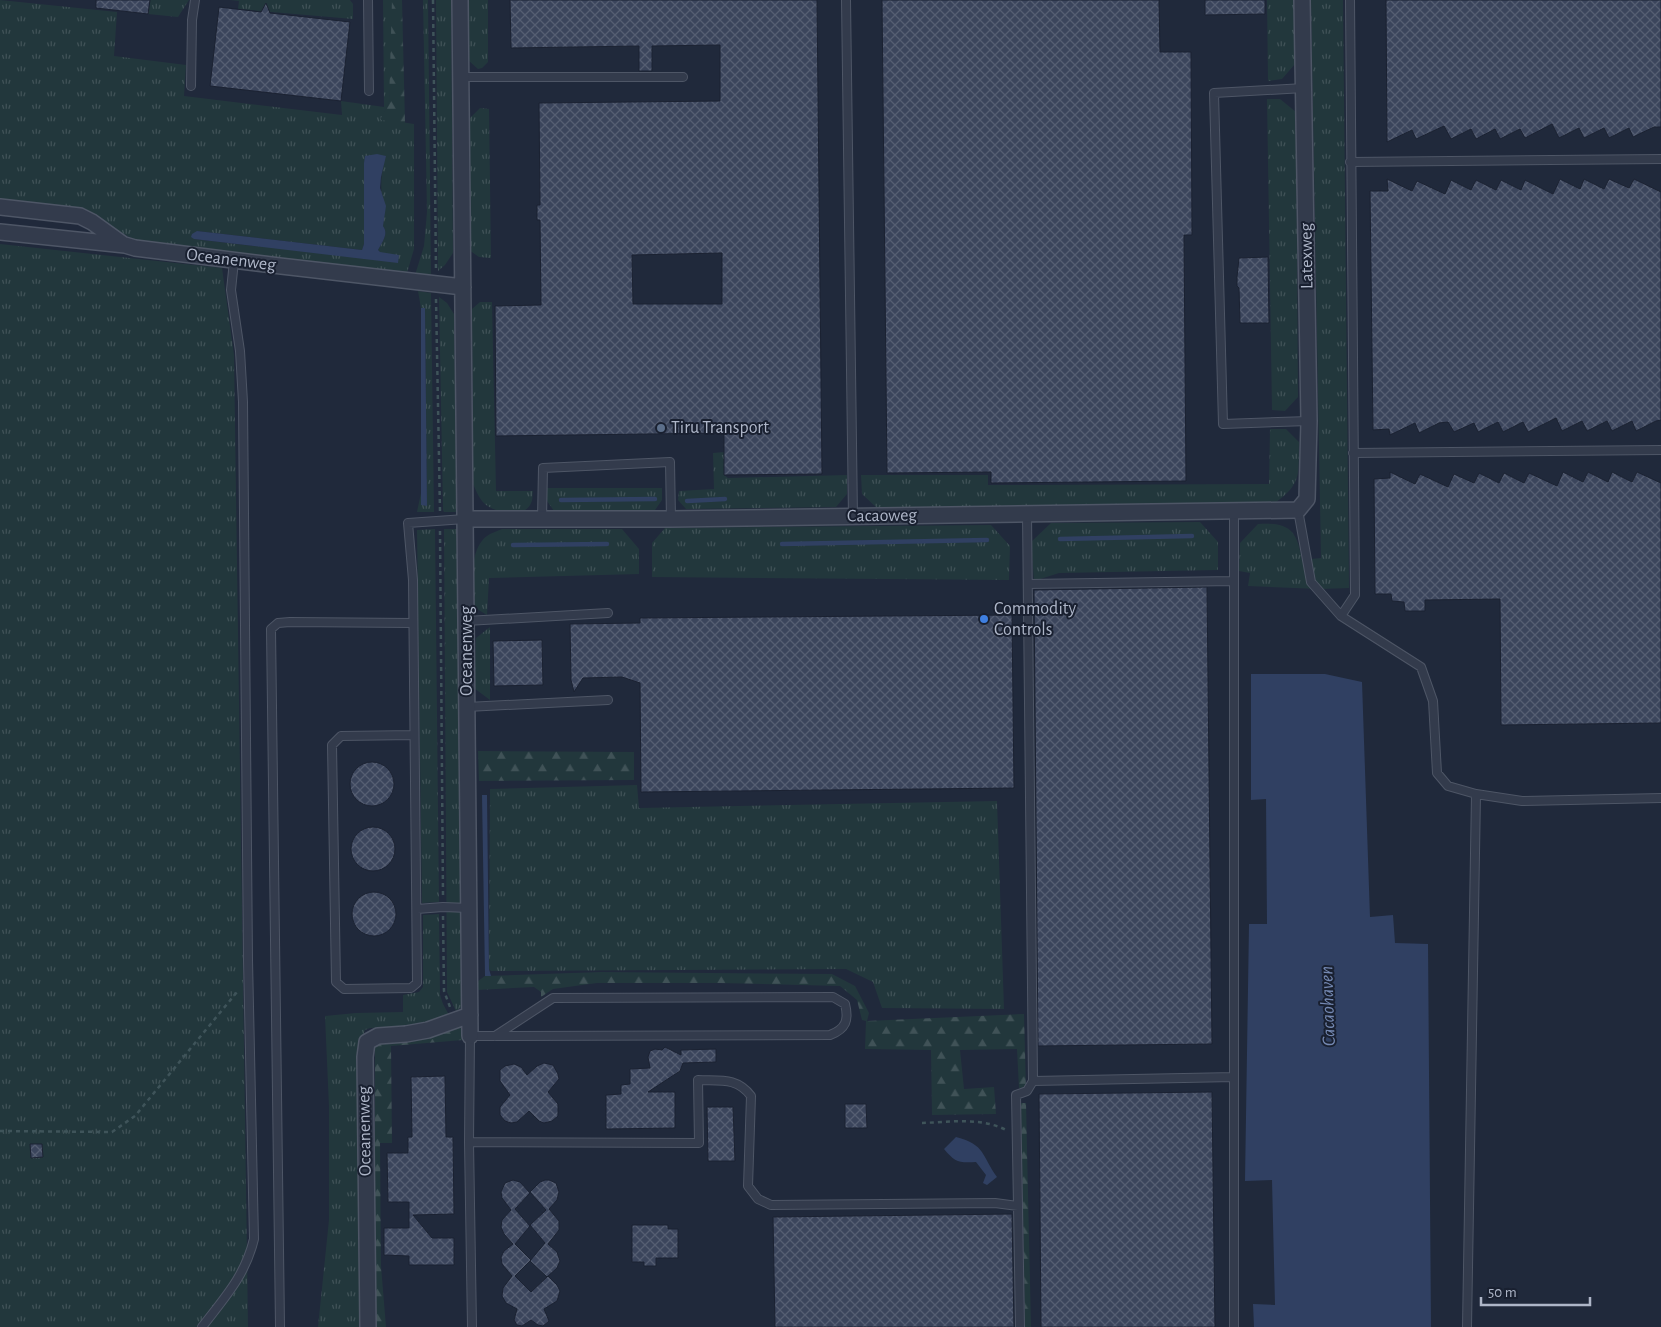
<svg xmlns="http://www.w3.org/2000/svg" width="1661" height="1327" font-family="'Alegreya Sans',sans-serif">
<defs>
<pattern id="grass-tufts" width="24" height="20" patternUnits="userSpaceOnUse" patternTransform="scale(1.25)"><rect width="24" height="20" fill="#22373c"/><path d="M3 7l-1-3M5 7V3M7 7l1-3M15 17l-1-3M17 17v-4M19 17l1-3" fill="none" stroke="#405257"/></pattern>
<pattern id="forest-firs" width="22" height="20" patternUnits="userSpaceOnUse" patternTransform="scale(1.25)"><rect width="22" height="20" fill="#22373c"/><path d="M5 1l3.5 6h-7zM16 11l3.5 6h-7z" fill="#405257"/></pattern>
<pattern id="building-cross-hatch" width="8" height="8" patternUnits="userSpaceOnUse" patternTransform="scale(1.25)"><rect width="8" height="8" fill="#3b455c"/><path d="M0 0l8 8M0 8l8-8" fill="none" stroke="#555e72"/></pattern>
</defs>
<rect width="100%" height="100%" fill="#20293b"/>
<path fill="url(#grass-tufts)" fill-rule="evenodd" d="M 0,0 L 117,12 L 114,56 L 186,65 L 184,96 L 342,115 L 341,101 L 384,107 L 383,0 L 396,0 L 389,103 L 381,119 L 414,124 L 414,249 L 407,273 L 141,241 C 118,236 104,215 82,209 L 0,199 ZM 364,163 L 384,164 C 378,185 384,205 383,226 C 389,234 382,242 378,250 L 380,252 L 253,246 L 194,239 L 194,238 L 197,231 L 362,250 L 364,244 L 365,223 Z
M 150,0 L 189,0 L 178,17 L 148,14 Z
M 230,0 L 350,0 L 353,4 L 353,19 L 238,9 L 239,1 Z
M 423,0 L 428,0 L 431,274 L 415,275 L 424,246 L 427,212 Z
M 436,0 L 451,0 L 453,253 L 445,265 L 438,271 Z
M 468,0 L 488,0 L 488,62 L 482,68 L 478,69 L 468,60 Z
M 1267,0 L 1295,0 L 1295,64 L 1282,79 L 1268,81 Z
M 1311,0 L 1343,0 L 1349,588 L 1320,589 L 1248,586 L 1250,573 L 1239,571 L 1240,543 L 1258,524 C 1289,522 1297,530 1302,560 L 1321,558 Z
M 1267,99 L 1280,99 L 1296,112 L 1298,397 L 1285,411 L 1272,410 Z
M 480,108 L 489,109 L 491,258 L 479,257 L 469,250 L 469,119 Z
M 0,244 L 222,268 L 234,355 L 248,1327 L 0,1327 Z
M 418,291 L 431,293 L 434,512 L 417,512 L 421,493 L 421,505 L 427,505 L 425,308 L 421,308 Z
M 439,297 L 447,303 L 454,314 L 457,512 L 444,512 L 443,510 Z
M 480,302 L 492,302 L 496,491 L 533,491 C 532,495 533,500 531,503 C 525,519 495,513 485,504 C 479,499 476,490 473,484 L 472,309 Z
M 1270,429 L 1286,429 L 1299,442 C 1298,473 1303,483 1275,503 L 877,508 L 862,494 L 861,475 L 988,475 L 988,485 L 1269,484 Z
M 724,452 L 724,475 L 728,478 L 847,475 L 847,494 L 836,507 L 686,509 L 678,500 L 679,491 L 714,489 L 713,453 Z
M 547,488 L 662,488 L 662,500 L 655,510 L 554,511 L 547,501 Z
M 1200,522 L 1218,542 L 1218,570 L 1059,573 L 1034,581 L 1031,542 L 1051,523 Z
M 991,525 L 1010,546 L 1009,580 L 652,577 L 652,543 L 665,528 Z
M 435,529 L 439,902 L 422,903 L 417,530 Z
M 444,529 L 457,529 L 463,1006 L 456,1011 L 447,992 Z
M 502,529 L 622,529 L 639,549 L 639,574 L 489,578 L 487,615 L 472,606 C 473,584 468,546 490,534 C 494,532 498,531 502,529 Z
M 490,627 L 490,700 L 474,688 L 476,638 Z
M 637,785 L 639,808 L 997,801 L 1004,1009 L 882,1008 L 873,982 L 846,969 L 491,971 L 489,969 L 490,789 Z
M 439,914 L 440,995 L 443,1004 L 449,1015 L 422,1026 L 370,1028 L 365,1030 L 362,1038 L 366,1327 L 318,1327 L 329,1220 L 329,1106 L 325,1016 L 356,1013 L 403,1012 L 403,995 L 419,992 L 423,987 L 423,915 Z"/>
<path fill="url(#forest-firs)" d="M 392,0 L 402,0 L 405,123 L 380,120 L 389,103 Z
M 478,751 L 634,752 L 634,780 L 479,781 Z
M 601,972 L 832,974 L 855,986 L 869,1013 L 867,1021 L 1024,1014 L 1026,1089 L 1019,1088 L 1017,1049 L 960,1050 L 964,1089 L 994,1087 L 996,1114 L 932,1115 L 931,1050 L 865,1049 L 866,1021 L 862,1020 L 857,1000 L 840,986 L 719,983 L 597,983 L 553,989 L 541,997 L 541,992 L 534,987 L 477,990 L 478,981 L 485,976 Z
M 463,1026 L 463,1040 L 391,1046 L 392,1143 L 380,1143 L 381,1266 L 386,1327 L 375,1327 L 375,1040 Z
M 1021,1103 L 1026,1103 L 1031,1327 L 1025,1327 Z"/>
<path fill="#304062" d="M 377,154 L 386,156 L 381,177 L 380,188 L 386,206 L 383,226 C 389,234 382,242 378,250 L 380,252 L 399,255 L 398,263 L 194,239 L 191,237 L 192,234 L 197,231 L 362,250 L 364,244 L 364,163 L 365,156 Z
M 421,308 L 425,308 L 427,506 L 421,505 Z
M 1251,674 L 1325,674 L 1362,682 L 1370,917 L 1393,915 L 1395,943 L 1428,944 L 1431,1327 L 1254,1327 L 1253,1304 L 1275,1305 L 1272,1180 L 1245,1181 L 1249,924 L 1267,924 L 1266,799 L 1251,800 Z
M 482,795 L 487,795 L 489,969 L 491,976 L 485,976 Z
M 956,1137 C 986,1145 981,1155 997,1177 L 987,1185 L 983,1183 L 986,1175 L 976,1162 C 958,1163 955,1162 944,1149 Z"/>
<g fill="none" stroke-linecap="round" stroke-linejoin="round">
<path stroke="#304062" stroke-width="4.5" d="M 561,500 L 655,499
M 687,501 L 725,499
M 1060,539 L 1192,536
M 782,544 L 987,540
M 513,545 L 607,544"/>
</g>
<path fill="url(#building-cross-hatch)" stroke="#1b2232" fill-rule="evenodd" d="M 96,0 L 150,0 L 148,14 L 96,8 Z
M 510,0 L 817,0 L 822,474 L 724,475 L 724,433 L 496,436 L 495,306 L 541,305 L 540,220 L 537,220 L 537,205 L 540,205 L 539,103 L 720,101 L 720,45 L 652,46 L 652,71 L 639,71 L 639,46 L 511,48 ZM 722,253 L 722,304 L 633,304 L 632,255 Z
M 882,0 L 1159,0 L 1160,52 L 1191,52 L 1192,235 L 1184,235 L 1186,481 L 991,483 L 991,472 L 887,473 Z
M 1205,0 L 1265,0 L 1265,14 L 1205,15 Z
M 1386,0 L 1661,0 L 1661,127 L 1654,127 L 1633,137 L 1629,128 L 1609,138 L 1604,128 L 1584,138 L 1579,128 L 1559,138 L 1552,124 L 1525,138 L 1520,129 L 1500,139 L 1495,129 L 1476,139 L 1471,129 L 1451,139 L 1444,126 L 1416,139 L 1412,130 L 1387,142 Z
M 266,3 L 270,13 L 350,22 L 341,101 L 210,86 L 219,7 L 261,12 Z
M 1387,179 L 1412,191 L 1417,181 L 1445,194 L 1451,180 L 1471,190 L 1476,180 L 1496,190 L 1501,180 L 1521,190 L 1525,180 L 1553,194 L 1560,179 L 1580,189 L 1584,179 L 1604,189 L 1609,179 L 1629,188 L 1634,179 L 1661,192 L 1661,420 L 1656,421 L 1636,431 L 1632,421 L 1612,431 L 1607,421 L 1587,431 L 1582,421 L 1562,431 L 1556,418 L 1528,432 L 1523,422 L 1503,432 L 1498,422 L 1478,432 L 1474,423 L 1454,432 L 1448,422 L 1439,423 L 1419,433 L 1415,423 L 1390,435 L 1389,429 L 1373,430 L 1370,191 L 1388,191 Z
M 1268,257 L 1269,323 L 1240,323 L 1239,288 L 1237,286 L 1237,277 L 1239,258 Z
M 1390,472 L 1415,484 L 1420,474 L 1448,487 L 1454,474 L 1474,483 L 1479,473 L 1499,483 L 1504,473 L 1524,483 L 1529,473 L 1557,486 L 1563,472 L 1583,482 L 1588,472 L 1608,482 L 1612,472 L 1632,482 L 1637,472 L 1661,483 L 1661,723 L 1501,725 L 1500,599 L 1425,600 L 1425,611 L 1405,611 L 1404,602 L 1392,601 L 1391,594 L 1375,594 L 1374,479 L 1390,478 Z
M 1207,587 L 1212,1044 L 1038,1046 L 1034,590 Z
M 1012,615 L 1014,788 L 641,792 L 640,683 L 622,677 L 583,678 L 574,692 L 571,680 L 570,624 L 640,623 L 640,618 Z
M 542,640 L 543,685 L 494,686 L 493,641 Z
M350 784a22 22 0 1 1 44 0a22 22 0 1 1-44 0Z
M351 849a22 22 0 1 1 44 0a22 22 0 1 1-44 0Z
M352 914a22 22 0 1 1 44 0a22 22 0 1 1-44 0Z
M 665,1047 L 681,1055 L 681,1050 L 716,1049 L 716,1062 L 683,1063 L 680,1071 L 648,1092 L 675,1092 L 675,1128 L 606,1129 L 606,1095 L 621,1094 L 621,1085 L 630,1084 L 630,1069 L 650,1068 L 648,1057 L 650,1051 L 655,1049 L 662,1050 Z
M 544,1063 L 553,1065 L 558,1074 L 559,1079 L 548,1092 L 558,1104 L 558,1116 L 552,1121 L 544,1123 L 539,1121 L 529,1111 L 517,1122 L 511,1123 L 505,1121 L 500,1115 L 500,1107 L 510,1095 L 500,1081 L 500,1070 L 505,1066 L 514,1064 L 521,1067 L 527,1075 L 537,1066 Z
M 445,1076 L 446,1137 L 453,1137 L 454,1214 L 413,1215 L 432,1238 L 454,1238 L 454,1265 L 409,1265 L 409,1256 L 384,1255 L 384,1228 L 409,1228 L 409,1202 L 388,1202 L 387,1153 L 408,1153 L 408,1137 L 412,1137 L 411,1077 Z
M 1212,1092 L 1215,1327 L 1041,1327 L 1039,1094 Z
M 845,1104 L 866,1104 L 867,1128 L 845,1128 Z
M 707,1107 L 733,1107 L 735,1161 L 708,1161 Z
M 30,1144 L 42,1144 L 43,1157 L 31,1158 Z
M 513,1180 L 520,1182 L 530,1193 L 515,1209 L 530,1226 L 515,1244 L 531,1260 L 515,1276 L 531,1292 L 548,1276 L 557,1285 L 560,1291 L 557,1301 L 544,1309 L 549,1321 L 543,1326 L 538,1325 L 531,1320 L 522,1326 L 517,1325 L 514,1320 L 517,1309 L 506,1303 L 502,1296 L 503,1288 L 512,1276 L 502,1264 L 501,1257 L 504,1251 L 513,1244 L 504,1234 L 501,1227 L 502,1220 L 511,1210 L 502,1198 L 501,1192 L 505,1183 Z
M 545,1180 L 549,1180 L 556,1183 L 559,1192 L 557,1200 L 549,1209 L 559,1221 L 559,1230 L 548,1244 L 557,1252 L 560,1261 L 557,1268 L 547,1277 L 530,1261 L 545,1243 L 530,1225 L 546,1210 L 530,1192 L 540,1182 Z
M 1012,1214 L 1014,1327 L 775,1327 L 773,1217 Z
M 632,1225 L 668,1225 L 668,1229 L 678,1229 L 678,1258 L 656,1258 L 656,1266 L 644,1266 L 644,1262 L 632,1262 Z"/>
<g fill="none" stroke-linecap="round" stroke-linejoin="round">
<g stroke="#4e5666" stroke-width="10">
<path id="service" d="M 368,0 L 369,91
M 846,0 L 853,517
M 460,77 L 683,77
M 191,86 L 192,20 L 195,0
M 1304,88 L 1214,93 L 1223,424 L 1309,421
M 1350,162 L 1661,159
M 1353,453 L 1661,450
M 1298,510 L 1311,582 L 1341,616 L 1421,667 L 1433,701 L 1437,773 L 1448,786 L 1476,794 L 1522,801 L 1661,798
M 1234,511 L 1234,1327
M 1027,514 L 1033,1081 L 1234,1077
M 542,519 L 543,468 L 670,462 L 671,519
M 1028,584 L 1234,581
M 1341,616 L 1355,595 L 1350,0
M 466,621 L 608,613
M 467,707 L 608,700
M 414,735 L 341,736 L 332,745 L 336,982 L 344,989 L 411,988 L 417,983 L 413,580 L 408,523 L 465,519
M 417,909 L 443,907 L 469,908
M 469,1142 L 699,1143 L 698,1080 C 720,1081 737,1077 751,1096 L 748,1186 L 758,1199 L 771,1205 L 995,1203 L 1018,1206 L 1016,1095 L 1027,1091 L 1033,1081
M 1018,1206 L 1020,1327
M 202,1327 C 225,1297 245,1276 254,1239 L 248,960 L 243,402 L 240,351 L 231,290 L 234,261
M 280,1327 L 271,629 L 278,623 L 290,622 L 413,623
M 472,1327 L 469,1142 L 470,1036 L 830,1035 C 846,1029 849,1020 845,1004 L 833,997 L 553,998 L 495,1036
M 1467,1327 L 1476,794"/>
</g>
<g stroke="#4e5666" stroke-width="18">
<path id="minor" d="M 460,0 L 470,1036
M 0,207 L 80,216 L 92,222 L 124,245
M 0,232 L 125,245 L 135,248 C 244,262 354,275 463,287
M 465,519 L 671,519 L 1298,510 L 1307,499 L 1309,421 L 1302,0
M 368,1327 L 365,1057 L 367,1042 L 378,1036 L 406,1034 L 428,1030 L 470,1015"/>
</g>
<path stroke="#3f545a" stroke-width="2.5" stroke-dasharray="4 4" stroke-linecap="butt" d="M 433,0 L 436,271
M 436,299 L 440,511
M 440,531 L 443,896
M 443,916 L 444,991 L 450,1007
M 922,1123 C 949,1122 981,1117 1006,1130
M 0,1131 L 112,1132 L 135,1116 L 237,992"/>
<use href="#service" stroke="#333b4c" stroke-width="8"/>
<use href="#minor" stroke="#333b4c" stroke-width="15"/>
</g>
<circle fill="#5c6f8a" stroke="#192030" stroke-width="2" cx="661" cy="428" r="5"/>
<circle fill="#3f7fe0" stroke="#192030" stroke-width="2" cx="984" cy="619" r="5"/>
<g text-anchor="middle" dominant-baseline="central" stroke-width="4" stroke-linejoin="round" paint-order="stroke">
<g font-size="18" fill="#aeb6c8" stroke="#192030">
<text transform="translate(1307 256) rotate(-91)">Latexweg</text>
<text transform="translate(231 260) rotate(7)">Oceanenweg</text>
<text transform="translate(882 516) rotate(-1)">Cacaoweg</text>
<text transform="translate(467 651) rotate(-90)">Oceanenweg</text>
<text transform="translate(365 1131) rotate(-91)">Oceanenweg</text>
</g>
<g font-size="18" fill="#aeb6c8" stroke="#192030" text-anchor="start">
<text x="671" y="428">Tiru Transport</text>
<text x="994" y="609">Commodity<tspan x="994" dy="21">Controls</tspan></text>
</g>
<g font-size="19" font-style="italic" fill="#7488b2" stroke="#192030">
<text transform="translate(1328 1006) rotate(-92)">Cacaohaven</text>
</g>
</g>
<path d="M1481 1297v8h109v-8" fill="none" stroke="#aeb6c8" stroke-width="2.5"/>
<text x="1488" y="1297" font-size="15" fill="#aeb6c8" stroke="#192030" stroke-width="4" paint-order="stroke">50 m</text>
</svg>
